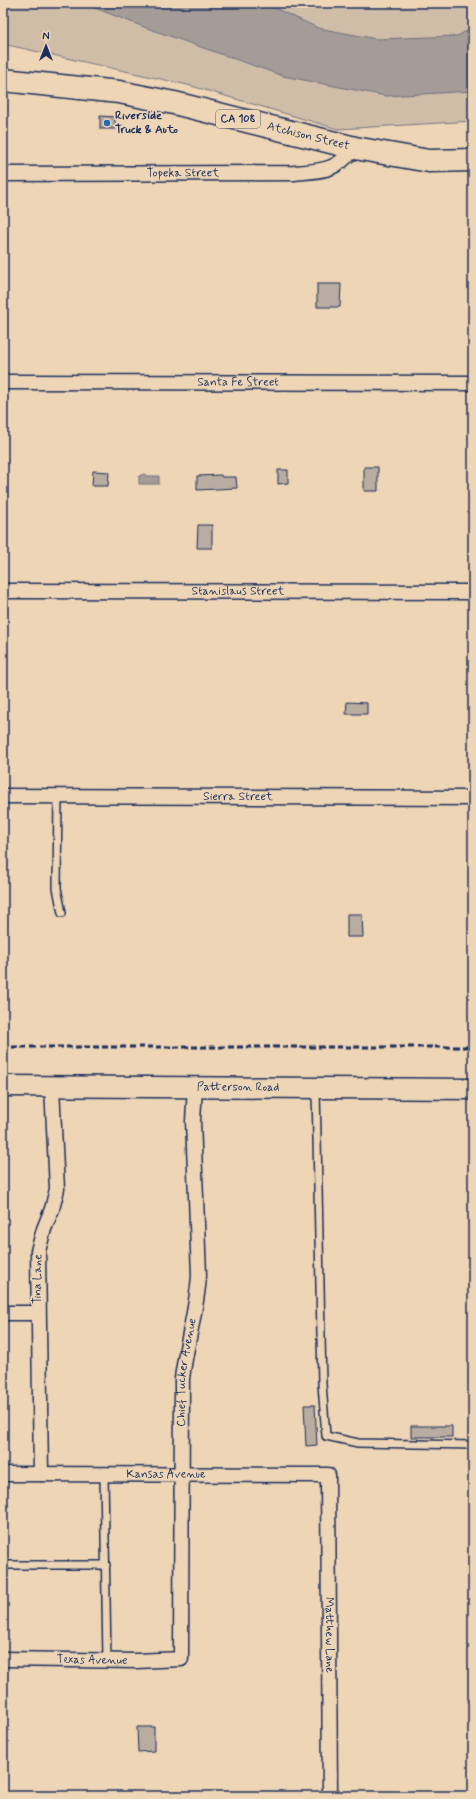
<svg xmlns="http://www.w3.org/2000/svg" width="476" height="1799" font-family="Mynerve,sans-serif">
<rect width="100%" height="100%" fill="#edd5b5"/>
<filter id="ink" filterUnits="userSpaceOnUse"><feTurbulence type="fractalNoise" baseFrequency=".025" numOctaves="2"/><feDisplacementMap in="SourceGraphic" scale="8" xChannelSelector="R" yChannelSelector="G"/><feConvolveMatrix kernelMatrix="1 2 1 2 8 2 1 2 1" color-interpolation-filters="sRGB"/></filter>
<g filter="url(#ink)">
<path fill="#cfbda8" stroke="#757683" d="M 3,3 L 473,3 L 473,121 L 338,129 L 188,85 L 3,44 Z"/>
<path fill="#a59c97" stroke="#6e7080" d="M 82,3 L 264,3 L 318,28 L 377,39 L 457,36 L 473,28 L 473,91 L 386,96 L 283,76 L 144,27 Z
M 144,474 L 147,476 L 159,476 L 159,484 L 139,484 L 139,476 Z"/>
<path fill="#b9aca0" stroke="#1b2f5e" d="M 100,116 L 115,117 L 115,129 L 100,129 Z
M 317,284 L 341,284 L 340,307 L 317,307 Z
M 364,467 L 378,467 L 378,491 L 364,491 Z
M 278,470 L 288,470 L 288,483 L 278,484 Z
M 93,471 L 109,472 L 108,486 L 92,486 Z
M 221,475 L 222,477 L 236,477 L 237,488 L 197,490 L 197,476 Z
M 198,525 L 212,525 L 212,548 L 197,548 Z
M 347,702 L 367,703 L 367,714 L 346,714 Z
M 347,914 L 362,914 L 363,937 L 347,937 Z
M 304,1405 L 315,1405 L 317,1445 L 306,1446 Z
M 411,1426 L 452,1426 L 452,1437 L 411,1437 Z
M 137,1727 L 154,1727 L 154,1751 L 138,1752 Z"/>
<g fill="none" stroke-linecap="round" stroke-linejoin="round">
<g stroke="#1b2f5e" stroke-width="10">
<path id="lane" d="M 58,796 L 57,888 L 62,913
M 316,1089 L 322,1384 L 326,1436 L 358,1443 L 473,1445
M 104,1474 L 107,1661
M 3,1565 L 106,1565"/>
</g>
<g stroke="#1b2f5e" stroke-width="17">
<g id="street">
<path id="s1" d="M 3,174 L 294,173 C 324,170 334,172 355,148"/>
<path id="s2" d="M 3,382 L 473,383"/>
<path id="s3" d="M 3,591 L 473,592"/>
<path id="s4" d="M 3,796 L 473,798"/>
<path d="M 3,1313 L 38,1313"/>
<path id="s5" d="M 3,1474 L 328,1475 L 330,1796"/>
<path d="M 41,1474 L 38,1251 L 44,1229 L 52,1209 L 57,1189 L 52,1087"/>
<path id="s6" d="M 3,1659 L 136,1661 L 181,1659 L 182,1379 C 186,1344 197,1310 199,1275 L 193,1121 L 195,1087"/>
</g>
</g>
<g stroke="#1b2f5e" stroke-width="23">
<g id="secondary">
<path id="s7" d="M 3,1086 L 473,1089"/>
</g>
</g>
<g stroke="#1b2f5e" stroke-width="25">
<g id="primary">
<path id="s8" d="M 3,80 L 119,92 L 174,103 L 355,148 L 429,161 L 473,160"/>
</g>
</g>
<use href="#lane" stroke="#edd5b5" stroke-width="7"/>
<use href="#street" stroke="#edd5b5" stroke-width="14"/>
<use href="#secondary" stroke="#edd5b5" stroke-width="20"/>
<use href="#primary" stroke="#edd5b5" stroke-width="22"/>
<path stroke="#1b2f5e" stroke-width="3" stroke-dasharray="6 3" stroke-linecap="butt" d="M 3,1047 L 473,1047"/>
</g>
</g>
<circle fill="#1f6fb2" stroke="#edd5b5" stroke-width="1.5" cx="107" cy="123" r="4"/>
<g text-anchor="middle" dominant-baseline="central" stroke-width="3.5" stroke-linejoin="round" paint-order="stroke">
<rect fill="#edd5b5" stroke="#5a6178" stroke-width="1" x="216" y="110" width="44" height="18" rx="3"/>
<g font-size="11" font-weight="bold" fill="#1b2f5e">
<text x="238" y="119">CA 108</text>
</g>
<g font-size="12" font-weight="bold" fill="#1b2f5e" stroke="#edd5b5" text-anchor="start">
<text x="115" y="116">Riverside<tspan x="115" dy="14">Truck &amp; Auto</tspan></text>
</g>
<g font-size="12" fill="#1b2f5e" stroke="#edd5b5">
<text stroke="none"><textPath href="#s8" startOffset="311">Atchison Street</textPath></text>
<text stroke="none"><textPath href="#s1" startOffset="180">Topeka Street</textPath></text>
<text stroke="none"><textPath href="#s2" startOffset="235">Santa Fe Street</textPath></text>
<text stroke="none"><textPath href="#s3" startOffset="235">Stanislaus Street</textPath></text>
<text stroke="none"><textPath href="#s4" startOffset="235">Sierra Street</textPath></text>
<text stroke="none"><textPath href="#s7" startOffset="235">Patterson Road</textPath></text>
<text transform="translate(38 1279) rotate(-89)">Tina Lane</text>
<text stroke="none"><textPath href="#s6" startOffset="465">Chief Tucker Avenue</textPath></text>
<text stroke="none"><textPath href="#s5" startOffset="163">Kansas Avenue</textPath></text>
<text stroke="none"><textPath href="#s5" startOffset="485">Matthew Lane</textPath></text>
<text stroke="none"><textPath href="#s6" startOffset="89">Texas Avenue</textPath></text>
</g>
</g>
<rect width="476" height="1799" fill="none" stroke="#edd5b5" stroke-width="16"/>
<rect x="8" y="8" width="460" height="1783" fill="none" stroke="#1b2f5e" stroke-width="1.5" filter="url(#ink)"/>
<g transform="translate(46 46)" stroke="#edd5b5" stroke-width="3" paint-order="stroke">
<path d="M0-3L7 15L0 10L-7 15Z" fill="#1b2f5e"/>
<text y="-6" font-size="11" font-weight="bold" text-anchor="middle" fill="#1b2f5e">N</text>
</g>
</svg>
